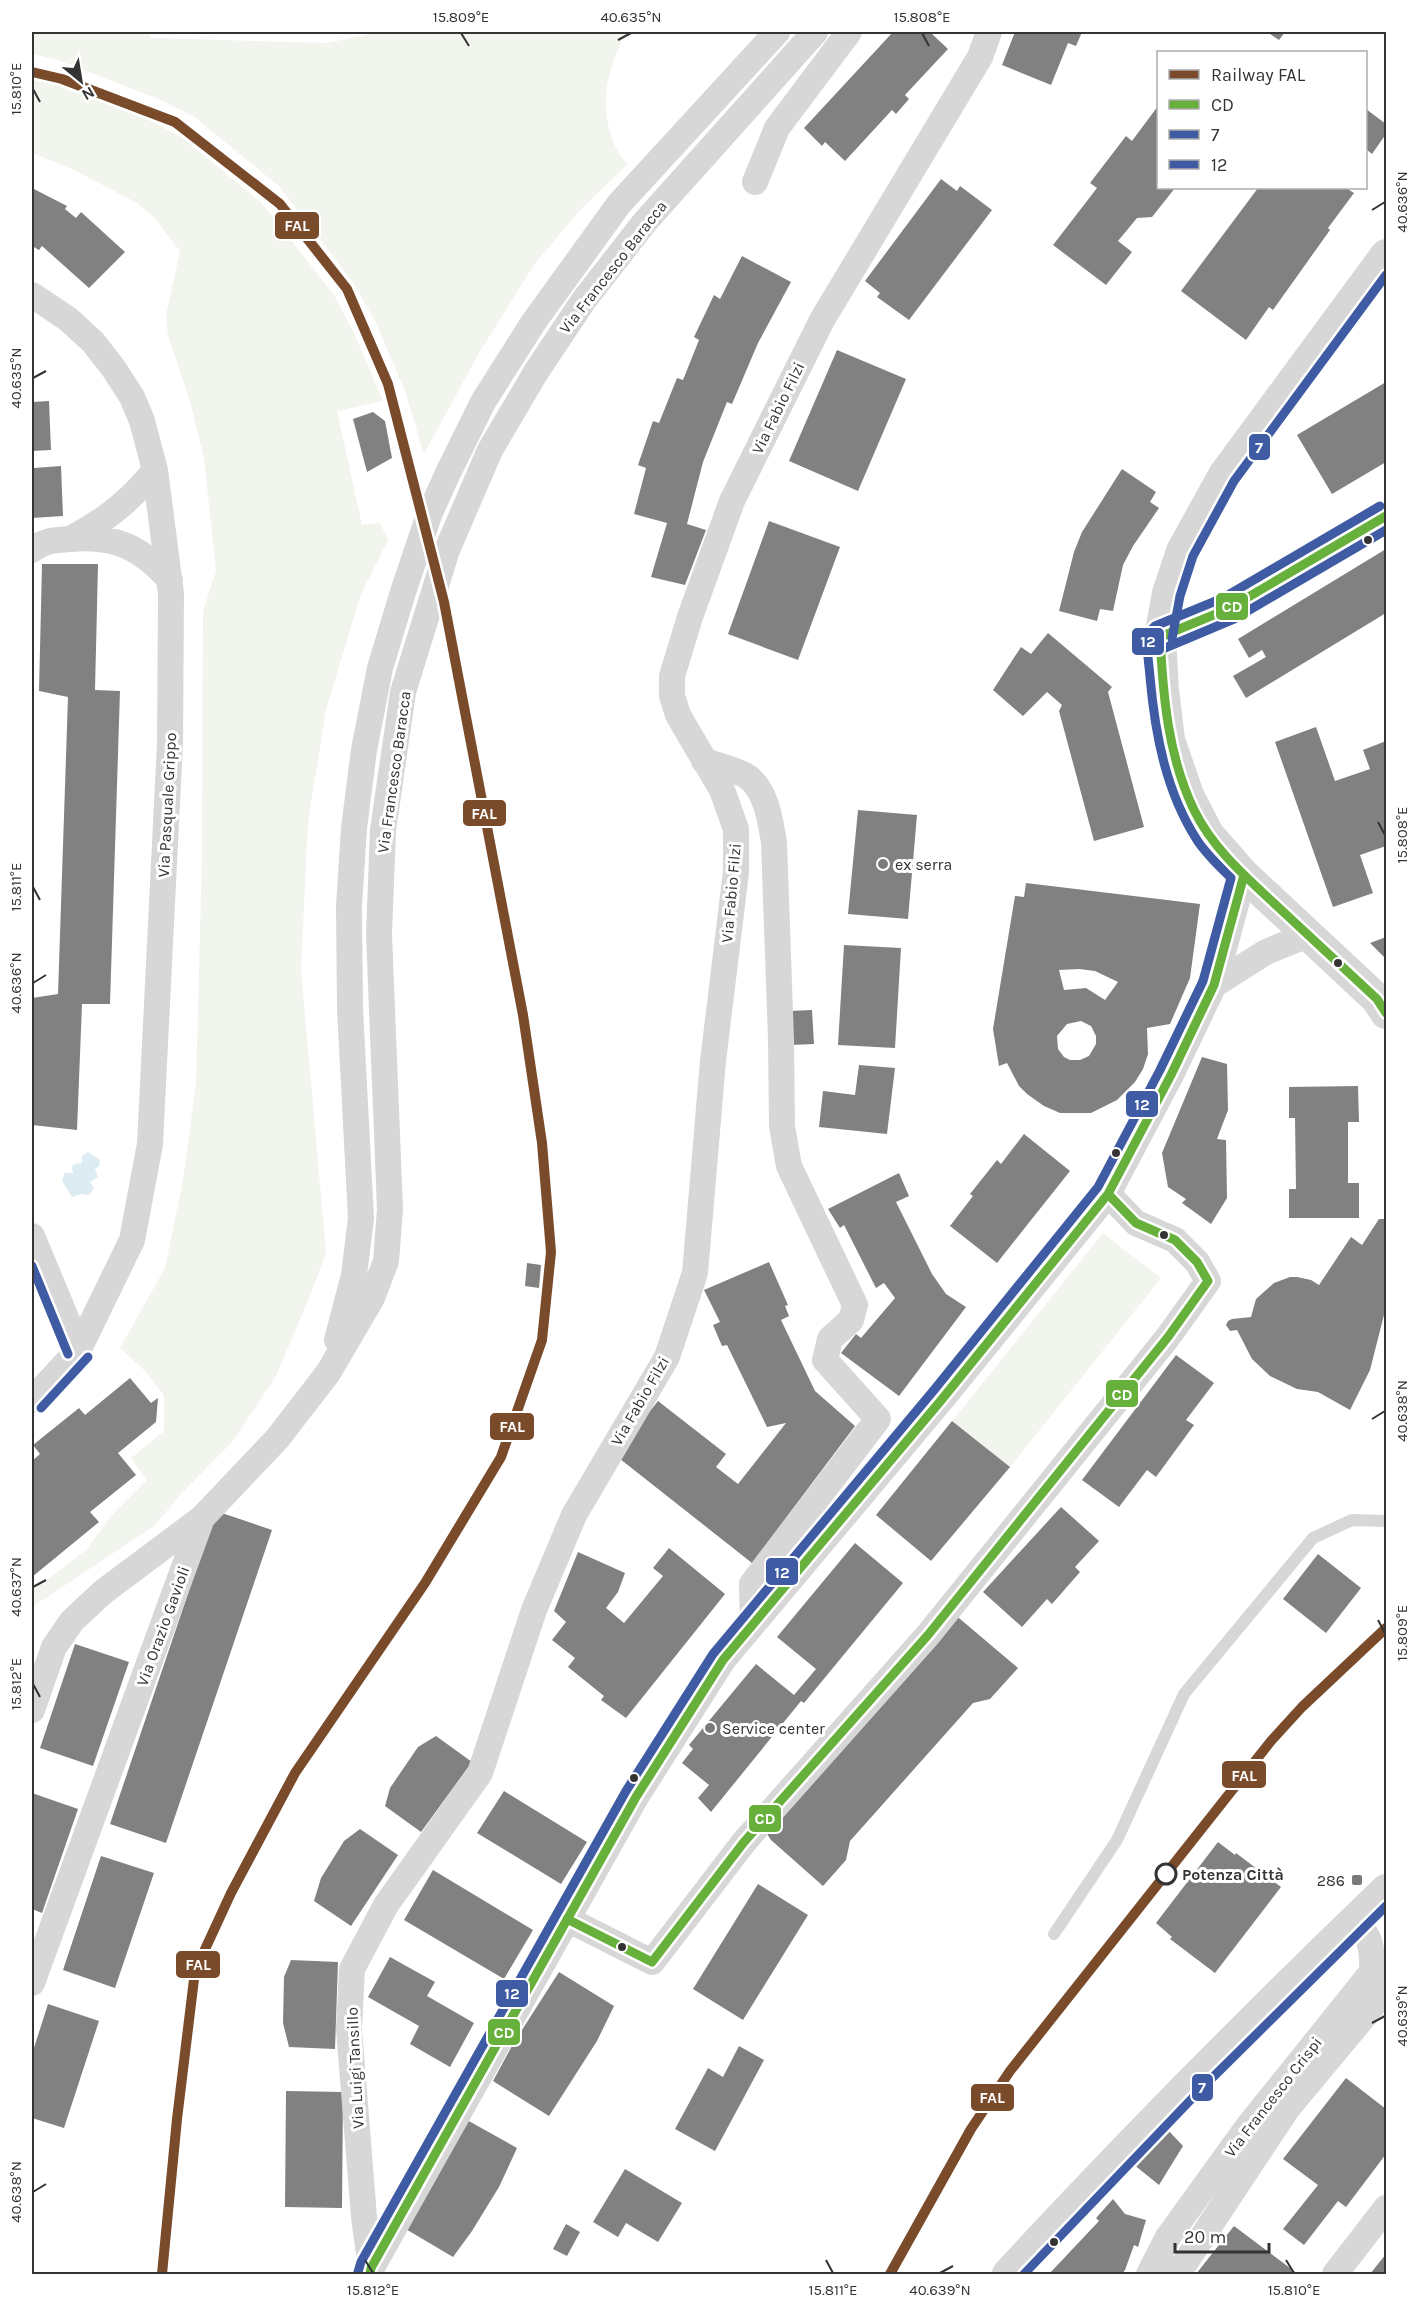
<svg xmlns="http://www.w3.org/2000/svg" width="1418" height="2306" font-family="Karla,sans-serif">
<rect width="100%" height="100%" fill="#fff"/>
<path fill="#f1f5ed" d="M 32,32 L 148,32 L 151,38 L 327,43 L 380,32 L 626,32 C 617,50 606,78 606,99 C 605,119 612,150 628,164 L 580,210 L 534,265 L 479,353 L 424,454 L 405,391 L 376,323 L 353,282 L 279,186 L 193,116 L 161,100 L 55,59 L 32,54 Z
M 32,79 L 48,82 L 151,121 L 180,136 L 262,203 L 334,295 L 354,333 L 383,401 L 337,411 L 362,525 L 380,523 L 388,540 L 361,594 L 326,710 L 308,822 L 301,970 L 326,1252 L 312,1291 L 276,1376 L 233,1441 L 181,1494 L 154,1526 L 32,1607 L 32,1591 L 86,1550 L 111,1516 L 147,1480 L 131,1458 L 164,1431 L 164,1395 L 145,1371 L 120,1348 L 165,1268 L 183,1180 L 196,1083 L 202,856 L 203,611 L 216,571 L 204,458 L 190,401 L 168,336 L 166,315 L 180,251 L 154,217 L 137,203 L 74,170 L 32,153 Z
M 1103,1233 L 1161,1278 L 1010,1467 L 952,1421 Z"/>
<path fill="#ddebf3" d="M 88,1152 L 100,1160 L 99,1167 L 95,1168 L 98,1177 L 90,1182 L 94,1188 L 89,1195 L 81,1194 L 72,1197 L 62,1181 L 65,1173 L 73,1173 L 72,1167 L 74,1164 L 82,1163 L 82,1156 Z"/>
<path fill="#818181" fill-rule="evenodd" d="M 893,32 L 933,32 L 931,33 L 948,49 L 905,95 L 909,99 L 896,114 L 892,110 L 845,161 L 825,142 L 822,146 L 804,128 Z
M 1015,32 L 1082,32 L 1076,46 L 1068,43 L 1051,85 L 1002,65 Z
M 1267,32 L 1285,32 L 1279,40 Z
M 1158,106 L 1158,188 L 1175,188 L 1152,217 L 1137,218 L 1118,241 L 1132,252 L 1106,285 L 1053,245 L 1097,188 L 1090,183 L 1126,136 L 1132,141 Z
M 1366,109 L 1386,124 L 1386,134 L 1372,154 L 1366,149 Z
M 941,179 L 957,191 L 960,186 L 992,210 L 909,320 L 877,297 L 880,293 L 865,281 Z
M 32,188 L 67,206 L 65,209 L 76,218 L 81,212 L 125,252 L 89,288 L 42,246 L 39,250 L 32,246 Z
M 1258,188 L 1346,188 L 1354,193 L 1328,228 L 1330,230 L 1273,310 L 1269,307 L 1246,340 L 1181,291 Z
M 742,256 L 791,282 L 758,343 L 732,404 L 727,402 L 703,462 L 687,524 L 706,530 L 685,585 L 651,577 L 667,523 L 634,514 L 646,468 L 638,465 L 653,421 L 659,423 L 677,378 L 683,380 L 699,340 L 694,337 L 714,295 L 720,299 Z
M 837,350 L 906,379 L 858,491 L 789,461 Z
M 1386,382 L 1386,462 L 1332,494 L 1297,435 Z
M 49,401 L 51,450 L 32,451 L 32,402 Z
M 373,412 L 385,421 L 392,458 L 367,472 L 353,419 Z
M 32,452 L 33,452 L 34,468 L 61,466 L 63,516 L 32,518 Z
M 1122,469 L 1156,492 L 1150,502 L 1159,508 L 1133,546 L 1123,565 L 1113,611 L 1100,609 L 1097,621 L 1059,611 L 1074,552 L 1082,532 Z
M 769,521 L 840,547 L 798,660 L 728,634 Z
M 1386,549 L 1386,613 L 1246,698 L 1233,676 L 1266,657 L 1262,650 L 1249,658 L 1238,639 Z
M 42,564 L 98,564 L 95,690 L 120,691 L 110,1004 L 82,1004 L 77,1130 L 32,1125 L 32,998 L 58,994 L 68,697 L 39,691 Z
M 1048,633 L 1112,687 L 1108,692 L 1144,827 L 1094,841 L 1059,711 L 1062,705 L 1047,692 L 1023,716 L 993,690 L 1021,647 L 1031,654 Z
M 1316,727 L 1335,781 L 1370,769 L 1363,750 L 1386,741 L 1386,846 L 1360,855 L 1373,893 L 1333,907 L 1275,742 Z
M 858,810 L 917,815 L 908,919 L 848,914 Z
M 1026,883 L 1200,904 L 1190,978 L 1170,1024 L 1147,1028 L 1148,1054 L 1143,1069 L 1135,1082 L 1117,1100 L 1091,1113 L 1060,1113 L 1044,1106 L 1027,1094 L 1019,1086 L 1007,1063 L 999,1066 L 993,1029 L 1015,896 L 1024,897 ZM 1079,969 L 1095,971 L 1118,982 L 1105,1000 L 1086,988 L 1064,990 L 1059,970 ZM 1081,1021 L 1091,1026 L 1096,1036 L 1096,1044 L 1089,1056 L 1080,1060 L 1070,1060 L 1064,1057 L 1058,1049 L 1057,1036 L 1067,1024 Z
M 1386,937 L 1386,959 L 1370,943 Z
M 844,945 L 901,948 L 895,1048 L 838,1045 Z
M 812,1010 L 814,1044 L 791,1045 L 790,1011 Z
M 1202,1057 L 1227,1064 L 1228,1110 L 1217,1139 L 1226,1140 L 1227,1198 L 1211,1224 L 1182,1203 L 1186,1199 L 1168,1187 L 1162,1153 Z
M 859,1065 L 895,1068 L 887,1134 L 819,1127 L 823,1091 L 855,1095 Z
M 1358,1086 L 1359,1122 L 1348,1122 L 1348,1183 L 1359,1183 L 1359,1218 L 1289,1218 L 1289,1189 L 1296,1189 L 1295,1118 L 1289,1118 L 1289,1087 Z
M 1024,1134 L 1070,1171 L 997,1263 L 950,1226 L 973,1196 L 970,1194 L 997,1160 L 1001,1164 Z
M 899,1173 L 909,1196 L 896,1202 L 932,1274 L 946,1294 L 966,1307 L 899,1396 L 841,1353 L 856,1334 L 861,1338 L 895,1298 L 884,1283 L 876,1288 L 844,1225 L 840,1228 L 828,1209 Z
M 1379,1219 L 1386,1219 L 1386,1307 L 1370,1370 L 1350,1410 L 1318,1392 L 1297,1389 L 1270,1376 L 1252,1359 L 1237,1330 L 1230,1331 L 1226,1325 L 1228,1321 L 1232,1319 L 1251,1317 L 1256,1299 L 1274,1283 L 1290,1277 L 1297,1277 L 1311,1280 L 1319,1285 L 1351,1237 L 1362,1245 Z
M 769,1262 L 788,1305 L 785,1306 L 789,1316 L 781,1320 L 815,1391 L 855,1426 L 752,1563 L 615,1455 L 658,1401 L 726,1454 L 716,1467 L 738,1484 L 786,1423 L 767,1427 L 727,1345 L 722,1346 L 713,1325 L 720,1322 L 704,1290 Z
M 527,1263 L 541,1265 L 539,1288 L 525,1286 Z
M 1176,1355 L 1214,1383 L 1186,1420 L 1194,1425 L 1156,1477 L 1147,1470 L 1119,1507 L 1082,1480 Z
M 130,1378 L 151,1403 L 158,1398 L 156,1422 L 118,1453 L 136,1475 L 90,1512 L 99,1522 L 32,1577 L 32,1461 L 40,1454 L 33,1445 L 79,1408 L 85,1415 Z
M 952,1421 L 1010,1467 L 931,1561 L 876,1515 Z
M 1061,1507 L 1099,1541 L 1075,1567 L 1080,1572 L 1052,1604 L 1047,1599 L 1022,1627 L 983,1592 Z
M 216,1511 L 272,1530 L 166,1843 L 110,1824 Z
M 855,1543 L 903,1583 L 804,1703 L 801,1701 L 711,1812 L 698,1798 L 709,1785 L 682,1763 L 693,1749 L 689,1745 L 756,1664 L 794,1695 L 816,1669 L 777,1637 Z
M 669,1548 L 725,1594 L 626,1718 L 601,1700 L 604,1696 L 568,1667 L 575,1658 L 552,1640 L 566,1622 L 554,1611 L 578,1552 L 625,1573 L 618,1592 L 606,1608 L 624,1623 L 663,1576 L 653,1568 Z
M 1318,1554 L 1361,1588 L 1326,1633 L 1283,1599 Z
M 953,1613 L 1018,1668 L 990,1699 L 973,1703 L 850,1841 L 846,1860 L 823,1886 L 771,1840 L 763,1828 Z
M 75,1644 L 129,1662 L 93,1766 L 40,1748 Z
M 436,1736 L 472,1762 L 421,1832 L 385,1806 L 390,1788 L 418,1747 Z
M 504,1791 L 587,1842 L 561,1884 L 477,1833 Z
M 32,1793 L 78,1809 L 42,1913 L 32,1909 Z
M 360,1829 L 398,1855 L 351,1926 L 314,1901 L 321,1878 L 344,1841 Z
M 1218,1842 L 1235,1855 L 1236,1853 L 1281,1887 L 1215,1973 L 1170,1939 L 1172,1937 L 1156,1923 Z
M 101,1856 L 154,1873 L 115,1988 L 63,1970 Z
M 433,1870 L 533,1930 L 504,1979 L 404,1920 Z
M 758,1884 L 808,1915 L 743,2020 L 693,1989 Z
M 390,1957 L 435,1982 L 427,1996 L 474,2023 L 450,2067 L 410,2044 L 419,2026 L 368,1997 Z
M 291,1960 L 338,1962 L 335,2049 L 289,2047 L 283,2023 L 284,1977 Z
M 559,1972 L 614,2006 L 597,2041 L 549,2116 L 493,2081 L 513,2044 Z
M 48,2004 L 99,2021 L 64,2128 L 32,2118 L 32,2054 Z
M 739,2046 L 764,2060 L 715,2151 L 675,2129 L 708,2068 L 723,2077 Z
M 1346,2078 L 1386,2109 L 1386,2154 L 1346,2207 L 1338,2201 L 1304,2245 L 1283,2229 L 1318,2185 L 1283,2159 Z
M 286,2091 L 343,2092 L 342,2208 L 285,2207 Z
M 467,2120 L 517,2148 L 499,2187 L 472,2231 L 453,2257 L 404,2228 Z
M 1166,2128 L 1183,2146 L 1159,2185 L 1133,2164 Z
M 625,2169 L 682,2203 L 658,2242 L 626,2223 L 618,2237 L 593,2222 Z
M 1113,2199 L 1125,2214 L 1146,2220 L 1138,2247 L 1134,2245 L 1125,2270 L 1122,2274 L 1049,2274 L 1099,2221 L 1096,2218 Z
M 566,2224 L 580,2232 L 567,2256 L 553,2249 Z
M 1234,2226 L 1298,2274 L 1196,2274 Z
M 1386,2254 L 1386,2274 L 1370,2274 Z"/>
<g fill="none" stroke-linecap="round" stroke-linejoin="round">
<path stroke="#d7d7d7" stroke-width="12" d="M 1054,1934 L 1117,1840 L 1184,1694 L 1313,1538 L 1352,1520 L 1386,1521"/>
<path stroke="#d7d7d7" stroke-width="26" d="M 755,182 L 777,128 L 849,32
M 32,295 L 68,319 L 93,342 L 114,369 L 132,397 L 142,421 L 155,470 L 171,594 L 170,743 L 150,1144 L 132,1240 L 79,1349 L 32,1400
M 72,538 C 106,520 131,500 155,470
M 32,550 C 43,540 57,540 71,539 C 115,535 142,548 170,580
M 1160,637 L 1228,609 L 1386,516
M 704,761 C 717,765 736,769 748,777 C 767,792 770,820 774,842 L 781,1040 L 782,1126 L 789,1166 L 855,1305 L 851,1320 L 830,1339 L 825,1360 L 878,1419 L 752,1584 L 753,1624
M 1214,985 L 1266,952 L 1308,935
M 32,1236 L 79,1349
M 337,1340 L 354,1275 L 361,1218 L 350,1009 L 349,906 L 354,828 L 364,750 L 380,668 L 403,592 L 429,515 L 448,473 L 483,402 L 533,323 L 619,204 L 777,32
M 32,1710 L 54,1647 L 72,1621 L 103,1592 L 202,1518 L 277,1439 L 328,1373 L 372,1298 L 386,1261 L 390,1209 L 379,934 L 383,830 L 403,692 L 447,550 L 490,450 L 536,372 L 584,300 L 644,223 L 815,32
M 567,1919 L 652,1962 L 744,1842 L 928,1635 L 1168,1337 L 1208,1281 L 1197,1262 L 1175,1240 L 1136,1223 L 1108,1194
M 32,1983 L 202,1518
M 371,2268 L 364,2217 L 349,2029 L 352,1969 L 386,1905 L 480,1773 L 534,1610 L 574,1515 L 667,1357 L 695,1273 L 713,1061 L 736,872 L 736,829 L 722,790 L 678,715 L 672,696 L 672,676 L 690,617 L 732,501 L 822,320 L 980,57 L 989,32
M 370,2271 L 636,1797 L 723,1660 L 943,1398 L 1108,1194 L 1171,1075 L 1214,985 L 1244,875
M 1149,2274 L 1168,2237 L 1246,2129 L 1372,1972 C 1373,1950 1371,1935 1354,1920
M 1173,2274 L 1185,2263 L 1287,2109 L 1386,1990
M 1335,2274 L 1386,2208"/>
<path stroke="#d7d7d7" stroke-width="32" d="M 1386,255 L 1224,475 L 1182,551 L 1168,593 L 1160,637 L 1163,690 L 1169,740 L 1188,795 L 1208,834 L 1244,875 L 1377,999 L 1386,1013
M 1008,2274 C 1130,2142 1257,2014 1386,1890"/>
<g stroke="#fff" stroke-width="14">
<path id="bus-1" d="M 1386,516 L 1228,609 L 1160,637 C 1163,696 1168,756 1194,810 C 1213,849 1246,877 1277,906 C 1310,937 1344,968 1377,999 L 1386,1013
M 567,1919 L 652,1962 L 744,1842 L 928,1635 L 1168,1337 L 1208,1281 L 1197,1262 L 1175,1240 L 1136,1223 L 1108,1194
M 370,2274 L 371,2268 L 636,1797 L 723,1660 L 943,1398 L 1108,1194 L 1171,1075 L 1214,985 L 1244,875"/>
</g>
<g stroke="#fff" stroke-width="14">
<path id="bus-2" d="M 1172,639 L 1180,596 L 1193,556 L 1234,481 L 1386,275
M 1165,648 L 1234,619 L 1386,530
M 32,1266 L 68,1354
M 41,1408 L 88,1357
M 1024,2274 L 1203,2087 L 1386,1906"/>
</g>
<g stroke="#fff" stroke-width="14">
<path id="bus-3" d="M 358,2272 L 361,2262 L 626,1791 L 713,1654 L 934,1390 L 1098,1187 L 1160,1070 L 1203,981 L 1231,878 C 1219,866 1206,854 1197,840 C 1166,792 1155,734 1150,677 C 1149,663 1145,644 1150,631 L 1155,626 L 1223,598 L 1380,506"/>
</g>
<use href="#bus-1" stroke="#67b03c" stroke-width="9"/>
<use href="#bus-2" stroke="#3e5ba3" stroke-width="9"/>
<use href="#bus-3" stroke="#3e5ba3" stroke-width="9"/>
<g stroke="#fff" stroke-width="15">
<path id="rail-1" d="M 32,72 L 62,79 L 175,122 L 280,204 L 347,289 L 388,384 L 444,602 L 523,1015 L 542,1143 L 551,1252 L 542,1340 L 501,1457 L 425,1583 L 295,1773 L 231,1893 L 195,1971 L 177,2119 L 162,2274
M 890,2274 L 971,2129 L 1010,2071 L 1271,1741 L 1302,1707 L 1386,1628"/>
</g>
<use href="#rail-1" stroke="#7a4b2a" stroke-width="10"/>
</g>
<path fill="none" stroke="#333" stroke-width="2" d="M 461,33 L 469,46M 922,33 L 929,46M 618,40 L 631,33M 33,89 L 40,102M 1372,210 L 1385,202M 33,378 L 46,371M 1378,822 L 1385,835M 33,887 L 40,900M 33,983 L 46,975M 1372,1419 L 1385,1411M 33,1587 L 46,1580M 1378,1620 L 1385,1633M 33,1684 L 40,1697M 1372,2023 L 1385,2016M 33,2192 L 46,2184M 365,2260 L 373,2273M 826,2260 L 833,2273M 1286,2260 L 1294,2273M 940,2273 L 953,2266"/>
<g fill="#333" stroke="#fff" stroke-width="2">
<circle cx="1368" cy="540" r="5"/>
<circle cx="1338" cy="963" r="5"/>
<circle cx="1116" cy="1153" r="5"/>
<circle cx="1164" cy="1235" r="5"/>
<circle cx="634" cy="1778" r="5"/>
<circle cx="622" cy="1947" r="5"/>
<circle cx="1054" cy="2242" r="5"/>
</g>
<g fill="#7a7a7a" stroke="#fff" stroke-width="2">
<circle cx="883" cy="864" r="6"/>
<circle cx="710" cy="1728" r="6"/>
<rect x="1351" y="1874" width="12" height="12" rx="3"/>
</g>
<circle fill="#fff" stroke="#333" stroke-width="3" cx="1166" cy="1874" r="10"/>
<g text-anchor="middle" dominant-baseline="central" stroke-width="6" stroke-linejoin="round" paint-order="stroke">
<g font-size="16" fill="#333" stroke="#fff">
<text transform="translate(613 267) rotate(-52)">Via Francesco Baracca</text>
<text transform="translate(778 408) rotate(-64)">Via Fabio Filzi</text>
<text transform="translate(394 772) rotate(-82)">Via Francesco Baracca</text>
<text transform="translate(167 805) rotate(-87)">Via Pasquale Grippo</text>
<text transform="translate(731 893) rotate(-85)">Via Fabio Filzi</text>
<text transform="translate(640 1401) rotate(-60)">Via Fabio Filzi</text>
<text transform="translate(163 1626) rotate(-70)">Via Orazio Gavioli</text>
<text transform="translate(355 2068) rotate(-93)">Via Luigi Tansillo</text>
<text transform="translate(1273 2097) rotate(-52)">Via Francesco Crispi</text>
</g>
<g font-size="16" fill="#333" stroke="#fff" text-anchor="start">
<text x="895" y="864">ex serra</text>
<text x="722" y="1728">Service center</text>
<text x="1345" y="1880" text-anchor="end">286</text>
</g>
<g font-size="16" font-weight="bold" fill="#333" stroke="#fff" text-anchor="start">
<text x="1182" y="1874">Potenza Città</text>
</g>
</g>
<g stroke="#fff" stroke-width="2">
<rect x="274" y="211" width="46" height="29" rx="6" fill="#7a4b2a"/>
<rect x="1248" y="433" width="23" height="28" rx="6" fill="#3e5ba3"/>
<rect x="1215" y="592" width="34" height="29" rx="6" fill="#67b03c"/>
<rect x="1131" y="627" width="34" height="29" rx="6" fill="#3e5ba3"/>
<rect x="462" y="799" width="45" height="28" rx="6" fill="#7a4b2a"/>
<rect x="1125" y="1090" width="34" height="28" rx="6" fill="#3e5ba3"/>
<rect x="1105" y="1379" width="34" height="29" rx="6" fill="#67b03c"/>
<rect x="489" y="1412" width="46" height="29" rx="6" fill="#7a4b2a"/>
<rect x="765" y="1557" width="34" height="29" rx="6" fill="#3e5ba3"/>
<rect x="1221" y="1760" width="46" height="29" rx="6" fill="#7a4b2a"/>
<rect x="748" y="1804" width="34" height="29" rx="6" fill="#67b03c"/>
<rect x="175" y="1950" width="46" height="29" rx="6" fill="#7a4b2a"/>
<rect x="495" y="1979" width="34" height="29" rx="6" fill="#3e5ba3"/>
<rect x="487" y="2018" width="34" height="28" rx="6" fill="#67b03c"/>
<rect x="1191" y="2073" width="23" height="29" rx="6" fill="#3e5ba3"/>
<rect x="970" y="2083" width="45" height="29" rx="6" fill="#7a4b2a"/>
</g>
<g font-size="16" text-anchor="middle" font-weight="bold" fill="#fff">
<text x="297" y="231">FAL</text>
<text x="1259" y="453">7</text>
<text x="1232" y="612">CD</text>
<text x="1148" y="647">12</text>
<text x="484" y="819">FAL</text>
<text x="1142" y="1110">12</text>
<text x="1122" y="1400">CD</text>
<text x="512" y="1432">FAL</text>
<text x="782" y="1578">12</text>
<text x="1244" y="1781">FAL</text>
<text x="765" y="1824">CD</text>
<text x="198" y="1970">FAL</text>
<text x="512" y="1999">12</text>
<text x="504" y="2038">CD</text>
<text x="1202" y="2093">7</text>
<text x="992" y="2103">FAL</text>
</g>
<rect width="1418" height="2306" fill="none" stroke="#ffffff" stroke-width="66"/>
<rect x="1157" y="51" width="210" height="138" fill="#ffffff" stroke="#adadad" stroke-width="1.5"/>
<rect x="1169" y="70" width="30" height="9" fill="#7a4b2a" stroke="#adadad" stroke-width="1.5"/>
<text x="1211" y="81" font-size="18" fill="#333333">Railway FAL</text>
<rect x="1169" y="100" width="30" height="9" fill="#67b03c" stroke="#adadad" stroke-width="1.5"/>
<text x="1211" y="111" font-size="18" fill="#333333">CD</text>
<rect x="1169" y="130" width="30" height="9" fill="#3e5ba3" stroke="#adadad" stroke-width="1.5"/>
<text x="1211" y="141" font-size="18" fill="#333333">7</text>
<rect x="1169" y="160" width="30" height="9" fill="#3e5ba3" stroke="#adadad" stroke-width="1.5"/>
<text x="1211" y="171" font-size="18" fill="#333333">12</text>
<g transform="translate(81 81) rotate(150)" stroke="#ffffff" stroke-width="4.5" paint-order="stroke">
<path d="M0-4.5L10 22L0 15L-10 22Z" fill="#333333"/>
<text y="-9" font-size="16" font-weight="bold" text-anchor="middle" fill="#333333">N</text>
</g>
<path d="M1175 2243v9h94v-9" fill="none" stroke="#333333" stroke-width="3"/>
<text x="1184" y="2243" font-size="18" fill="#333333" stroke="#ffffff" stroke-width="4.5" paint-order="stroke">20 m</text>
<rect x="33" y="33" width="1352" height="2240" fill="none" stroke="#333" stroke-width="2"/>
<g font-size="15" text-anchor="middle" fill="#333">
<text x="461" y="22">15.809°E</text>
<text x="631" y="22">40.635°N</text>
<text x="922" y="22">15.808°E</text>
<text transform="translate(16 89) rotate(-90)" y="5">15.810°E</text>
<text transform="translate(1402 202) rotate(-90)" y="5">40.636°N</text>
<text transform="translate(16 378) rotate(-90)" y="5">40.635°N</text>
<text transform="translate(1402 835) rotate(-90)" y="5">15.808°E</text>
<text transform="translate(16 887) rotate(-90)" y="5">15.811°E</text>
<text transform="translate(16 983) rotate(-90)" y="5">40.636°N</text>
<text transform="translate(1402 1411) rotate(-90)" y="5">40.638°N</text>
<text transform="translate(16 1587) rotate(-90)" y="5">40.637°N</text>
<text transform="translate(1402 1633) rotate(-90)" y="5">15.809°E</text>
<text transform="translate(16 1684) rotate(-90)" y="5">15.812°E</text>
<text transform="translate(1402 2016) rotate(-90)" y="5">40.639°N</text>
<text transform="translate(16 2192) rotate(-90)" y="5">40.638°N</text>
<text x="373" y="2295">15.812°E</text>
<text x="833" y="2295">15.811°E</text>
<text x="940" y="2295">40.639°N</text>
<text x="1294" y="2295">15.810°E</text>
</g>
</svg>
